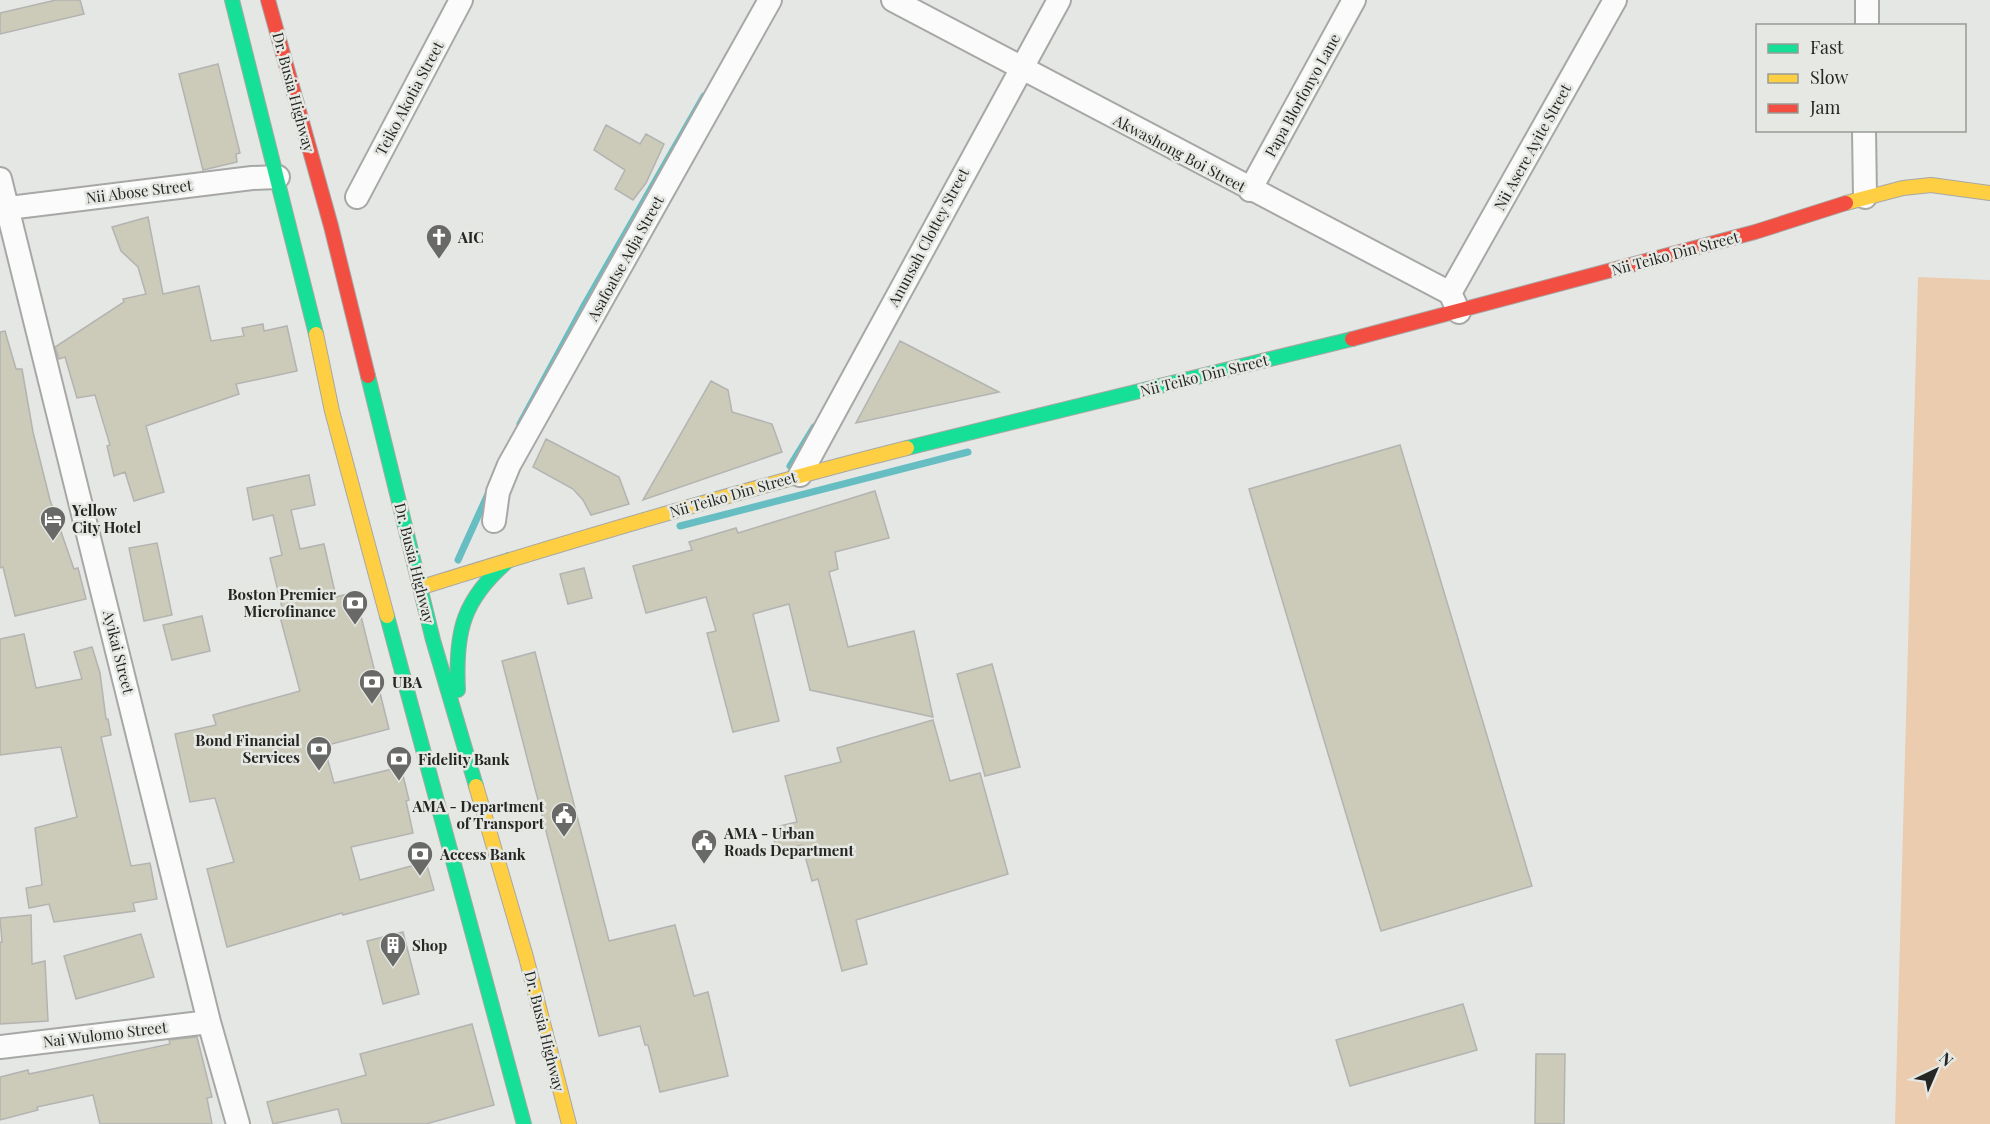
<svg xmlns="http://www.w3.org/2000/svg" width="1990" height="1124" font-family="'Playfair Display',serif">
<rect width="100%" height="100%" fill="#e5e7e4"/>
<path fill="#ebccaf" d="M 1918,277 L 1990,280 L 1990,1124 L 1895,1124 Z"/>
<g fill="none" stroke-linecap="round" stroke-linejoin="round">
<path stroke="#66bec2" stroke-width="7" d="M 520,424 L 585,304 L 704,96
M 790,466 L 814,427
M 680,526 L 968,452
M 458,560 L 488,494"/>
</g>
<path fill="#cccab9" stroke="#b3b4b1" stroke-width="1.5" d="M 56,0 L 80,0 L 84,14 L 0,34 L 0,13 Z
M 218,64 L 240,153 L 236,154 L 237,162 L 203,170 L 179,74 Z
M 606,125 L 640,144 L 646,134 L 664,144 L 646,183 L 633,200 L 615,189 L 625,170 L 594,150 Z
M 148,217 L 163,294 L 199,286 L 211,341 L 244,336 L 242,328 L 263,324 L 264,331 L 287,326 L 297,371 L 236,384 L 239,394 L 146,426 L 164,492 L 134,501 L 125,472 L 114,476 L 107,446 L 110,445 L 95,395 L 77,398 L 65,357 L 59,359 L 55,347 L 124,302 L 123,299 L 146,294 L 138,267 L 121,251 L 112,227 Z
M 5,331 L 16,369 L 22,369 L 33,432 L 50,500 L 74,569 L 78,568 L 86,599 L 15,616 L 3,567 L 0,568 L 0,332 Z
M 900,341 L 999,392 L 856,423 Z
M 711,381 L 728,390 L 732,412 L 772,424 L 782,452 L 643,500 Z
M 546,439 L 619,477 L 629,504 L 591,515 L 583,500 L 573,489 L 533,467 Z
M 1400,445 L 1532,886 L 1381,931 L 1249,489 Z
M 309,475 L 315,505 L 291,510 L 300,549 L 324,544 L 336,597 L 355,592 L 389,729 L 324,746 L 334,783 L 401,767 L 409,800 L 406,801 L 413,833 L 351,847 L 360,880 L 426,862 L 434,890 L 343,915 L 342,913 L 227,947 L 207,869 L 234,862 L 215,798 L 190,802 L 175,734 L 216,725 L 213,715 L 300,691 L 279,613 L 283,612 L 270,558 L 282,555 L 273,515 L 253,520 L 247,488 Z
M 875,491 L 889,538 L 835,552 L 838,569 L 829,572 L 848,647 L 914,631 L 933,717 L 810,690 L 789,604 L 753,614 L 779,721 L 733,732 L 707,633 L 716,631 L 706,597 L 646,613 L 633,566 L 692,550 L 689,542 L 736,528 L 738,533 Z
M 157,543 L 172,615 L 144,621 L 129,548 Z
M 584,568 L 592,598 L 568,604 L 560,574 Z
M 202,616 L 210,651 L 172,660 L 163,625 Z
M 24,634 L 36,688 L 82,679 L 74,652 L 92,647 L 100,673 L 106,719 L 108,719 L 111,735 L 101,737 L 131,866 L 150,863 L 157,899 L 133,903 L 135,911 L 54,922 L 49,904 L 29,908 L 26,888 L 42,885 L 35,828 L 77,817 L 61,747 L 0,755 L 0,639 Z
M 535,652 L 609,941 L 675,925 L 694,996 L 708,992 L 728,1076 L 660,1092 L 648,1045 L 645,1045 L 640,1026 L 599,1036 L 502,661 Z
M 992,664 L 1020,767 L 985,776 L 957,674 Z
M 933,720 L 950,781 L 980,773 L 1008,874 L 856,920 L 867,964 L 842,971 L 818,879 L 812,881 L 802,845 L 777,851 L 771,828 L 797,822 L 785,776 L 841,762 L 837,748 Z
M 31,915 L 32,964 L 45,961 L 48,1021 L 0,1024 L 0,942 L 2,942 L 0,918 Z
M 403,932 L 419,994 L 383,1004 L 367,941 Z
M 141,934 L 154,977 L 76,999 L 64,956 Z
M 1463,1004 L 1477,1050 L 1350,1086 L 1336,1040 Z
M 472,1024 L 494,1105 L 426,1124 L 342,1124 L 338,1109 L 273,1124 L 267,1102 L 366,1075 L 360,1054 Z
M 197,1037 L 212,1097 L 207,1098 L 212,1124 L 100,1124 L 93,1095 L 37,1107 L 38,1110 L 0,1120 L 0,1077 L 28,1070 L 29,1074 L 170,1044 L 169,1040 Z
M 1536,1054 L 1565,1054 L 1564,1124 L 1535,1124 Z"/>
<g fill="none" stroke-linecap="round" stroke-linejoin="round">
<g stroke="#a7a8a6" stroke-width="26">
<path id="street" d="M 893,0 L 1450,293 L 1459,312
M 1867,26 L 1867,0
M 1864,130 L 1865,197
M 0,179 L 209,1022 L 238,1124
M 1250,190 L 1354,0
M 357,197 L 461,0
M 0,209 L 252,178 L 278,177
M 1450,293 L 1615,0
M 800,475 L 1059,0
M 494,521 L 498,492 L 509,465 L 770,0
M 0,1047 L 209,1022"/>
</g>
<g stroke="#a7a8a6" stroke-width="16">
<path id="fast" d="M 232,0 L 316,334
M 368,376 L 433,640 L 476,786
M 907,448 L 1352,339
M 387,616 L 524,1124
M 458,690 C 455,631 463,599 509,560"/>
</g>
<g stroke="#a7a8a6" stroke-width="16">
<path id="slow" d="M 1846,203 L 1903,188 L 1931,185 L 1990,193
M 316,334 L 332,411 L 387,616
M 422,587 C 583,537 744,489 907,448
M 476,786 L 526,957 L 569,1124"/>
</g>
<g stroke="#a7a8a6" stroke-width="16">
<path id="jam" d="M 268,0 L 331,226 L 368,376
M 1352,339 L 1755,232 L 1846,203"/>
</g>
<use href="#street" stroke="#fbfbfb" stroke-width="22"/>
<use href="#fast" stroke="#16e098" stroke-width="14"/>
<use href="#slow" stroke="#ffcf43" stroke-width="14"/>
<use href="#jam" stroke="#f24e42" stroke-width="14"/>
</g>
<defs>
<g id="church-pin" transform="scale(1.35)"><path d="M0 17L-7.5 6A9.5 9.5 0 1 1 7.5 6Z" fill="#696a68" stroke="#e5e8e3"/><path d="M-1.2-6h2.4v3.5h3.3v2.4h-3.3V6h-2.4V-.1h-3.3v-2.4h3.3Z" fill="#fff"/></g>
<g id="hotel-pin" transform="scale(1.35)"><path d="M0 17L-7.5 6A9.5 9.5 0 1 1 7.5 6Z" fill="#696a68" stroke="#e5e8e3"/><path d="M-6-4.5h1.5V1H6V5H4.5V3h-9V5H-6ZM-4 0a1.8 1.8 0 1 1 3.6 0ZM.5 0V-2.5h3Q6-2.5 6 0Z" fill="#fff"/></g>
<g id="bank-pin" transform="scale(1.35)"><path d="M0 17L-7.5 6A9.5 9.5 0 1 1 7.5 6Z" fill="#696a68" stroke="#e5e8e3"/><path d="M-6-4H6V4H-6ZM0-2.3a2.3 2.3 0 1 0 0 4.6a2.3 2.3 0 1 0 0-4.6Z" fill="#fff"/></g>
<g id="civic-pin" transform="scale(1.35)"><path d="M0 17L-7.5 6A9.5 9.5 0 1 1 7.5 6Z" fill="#696a68" stroke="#e5e8e3"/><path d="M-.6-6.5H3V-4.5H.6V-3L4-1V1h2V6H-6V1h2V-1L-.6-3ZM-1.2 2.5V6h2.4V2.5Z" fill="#fff"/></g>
<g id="building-pin" transform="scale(1.35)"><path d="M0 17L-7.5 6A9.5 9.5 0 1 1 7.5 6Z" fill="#696a68" stroke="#e5e8e3"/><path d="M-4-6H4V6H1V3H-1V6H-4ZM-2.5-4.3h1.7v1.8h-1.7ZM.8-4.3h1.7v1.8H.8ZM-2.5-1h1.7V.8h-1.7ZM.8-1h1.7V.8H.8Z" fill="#fff"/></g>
</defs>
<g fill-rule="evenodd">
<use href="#church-pin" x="439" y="237"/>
<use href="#hotel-pin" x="53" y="519"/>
<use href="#bank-pin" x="355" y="603"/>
<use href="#bank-pin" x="372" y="682"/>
<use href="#bank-pin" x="319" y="749"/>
<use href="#bank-pin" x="399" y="759"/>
<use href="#civic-pin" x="564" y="815"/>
<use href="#civic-pin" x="704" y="842"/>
<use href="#bank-pin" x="420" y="854"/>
<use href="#building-pin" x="393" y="945"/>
</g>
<g text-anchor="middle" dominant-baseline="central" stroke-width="5" stroke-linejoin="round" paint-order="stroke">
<g font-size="15" fill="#262725" stroke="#e5e8e3">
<text transform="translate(294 92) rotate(75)">Dr. Busia Highway</text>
<text transform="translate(1302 95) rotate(-61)">Papa Blorfonyo Lane</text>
<text transform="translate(409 98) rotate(-62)">Teiko Akotia Street</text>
<text transform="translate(1532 147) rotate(-61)">Nii Asere Ayite Street</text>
<text transform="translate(1180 153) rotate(28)">Akwashong Boi Street</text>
<text transform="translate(139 191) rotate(-7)">Nii Abose Street</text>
<text transform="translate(928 237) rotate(-62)">Anunsah Clottey Street</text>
<text transform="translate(1675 253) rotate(-15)">Nii Teiko Din Street</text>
<text transform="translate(625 258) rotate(-61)">Asafoatse Adja Street</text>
<text transform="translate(1204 375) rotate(-14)">Nii Teiko Din Street</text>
<text transform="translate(733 494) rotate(-16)">Nii Teiko Din Street</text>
<text transform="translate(415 563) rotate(76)">Dr. Busia Highway</text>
<text transform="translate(119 652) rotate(76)">Ayikai Street</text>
<text transform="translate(545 1031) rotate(76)">Dr. Busia Highway</text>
<text transform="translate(105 1034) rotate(-7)">Nai Wulomo Street</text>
</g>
<g font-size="15" font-weight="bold" fill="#262725" stroke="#e5e8e3" text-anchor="start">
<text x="458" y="237">AIC</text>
<text x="72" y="510">Yellow<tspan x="72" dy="17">City Hotel</tspan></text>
<text x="336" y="594" text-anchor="end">Boston Premier<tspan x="336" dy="17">Microfinance</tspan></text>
<text x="392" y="682">UBA</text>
<text x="300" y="740" text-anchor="end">Bond Financial<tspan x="300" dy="17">Services</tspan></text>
<text x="418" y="759">Fidelity Bank</text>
<text x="544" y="806" text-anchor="end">AMA - Department<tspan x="544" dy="17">of Transport</tspan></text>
<text x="724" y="833">AMA - Urban<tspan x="724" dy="17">Roads Department</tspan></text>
<text x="440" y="854">Access Bank</text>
<text x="412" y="945">Shop</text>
</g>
</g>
<rect x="1756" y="24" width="210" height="108" fill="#e5e8e3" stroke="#999b97" stroke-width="1.5"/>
<rect x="1768" y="44" width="30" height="9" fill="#16e098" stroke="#999b97" stroke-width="1.5"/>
<text x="1810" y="54" font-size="18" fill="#262725">Fast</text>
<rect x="1768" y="74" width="30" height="9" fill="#ffcf43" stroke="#999b97" stroke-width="1.5"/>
<text x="1810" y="84" font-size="18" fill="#262725">Slow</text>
<rect x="1768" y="104" width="30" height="9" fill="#f24e42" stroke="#999b97" stroke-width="1.5"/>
<text x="1810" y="114" font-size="18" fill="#262725">Jam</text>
<g transform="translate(1936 1070) rotate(44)" stroke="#e5e8e3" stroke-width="4.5" paint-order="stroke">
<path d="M0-4.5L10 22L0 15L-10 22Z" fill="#262725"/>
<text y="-9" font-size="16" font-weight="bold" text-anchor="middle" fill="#262725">N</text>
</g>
</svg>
